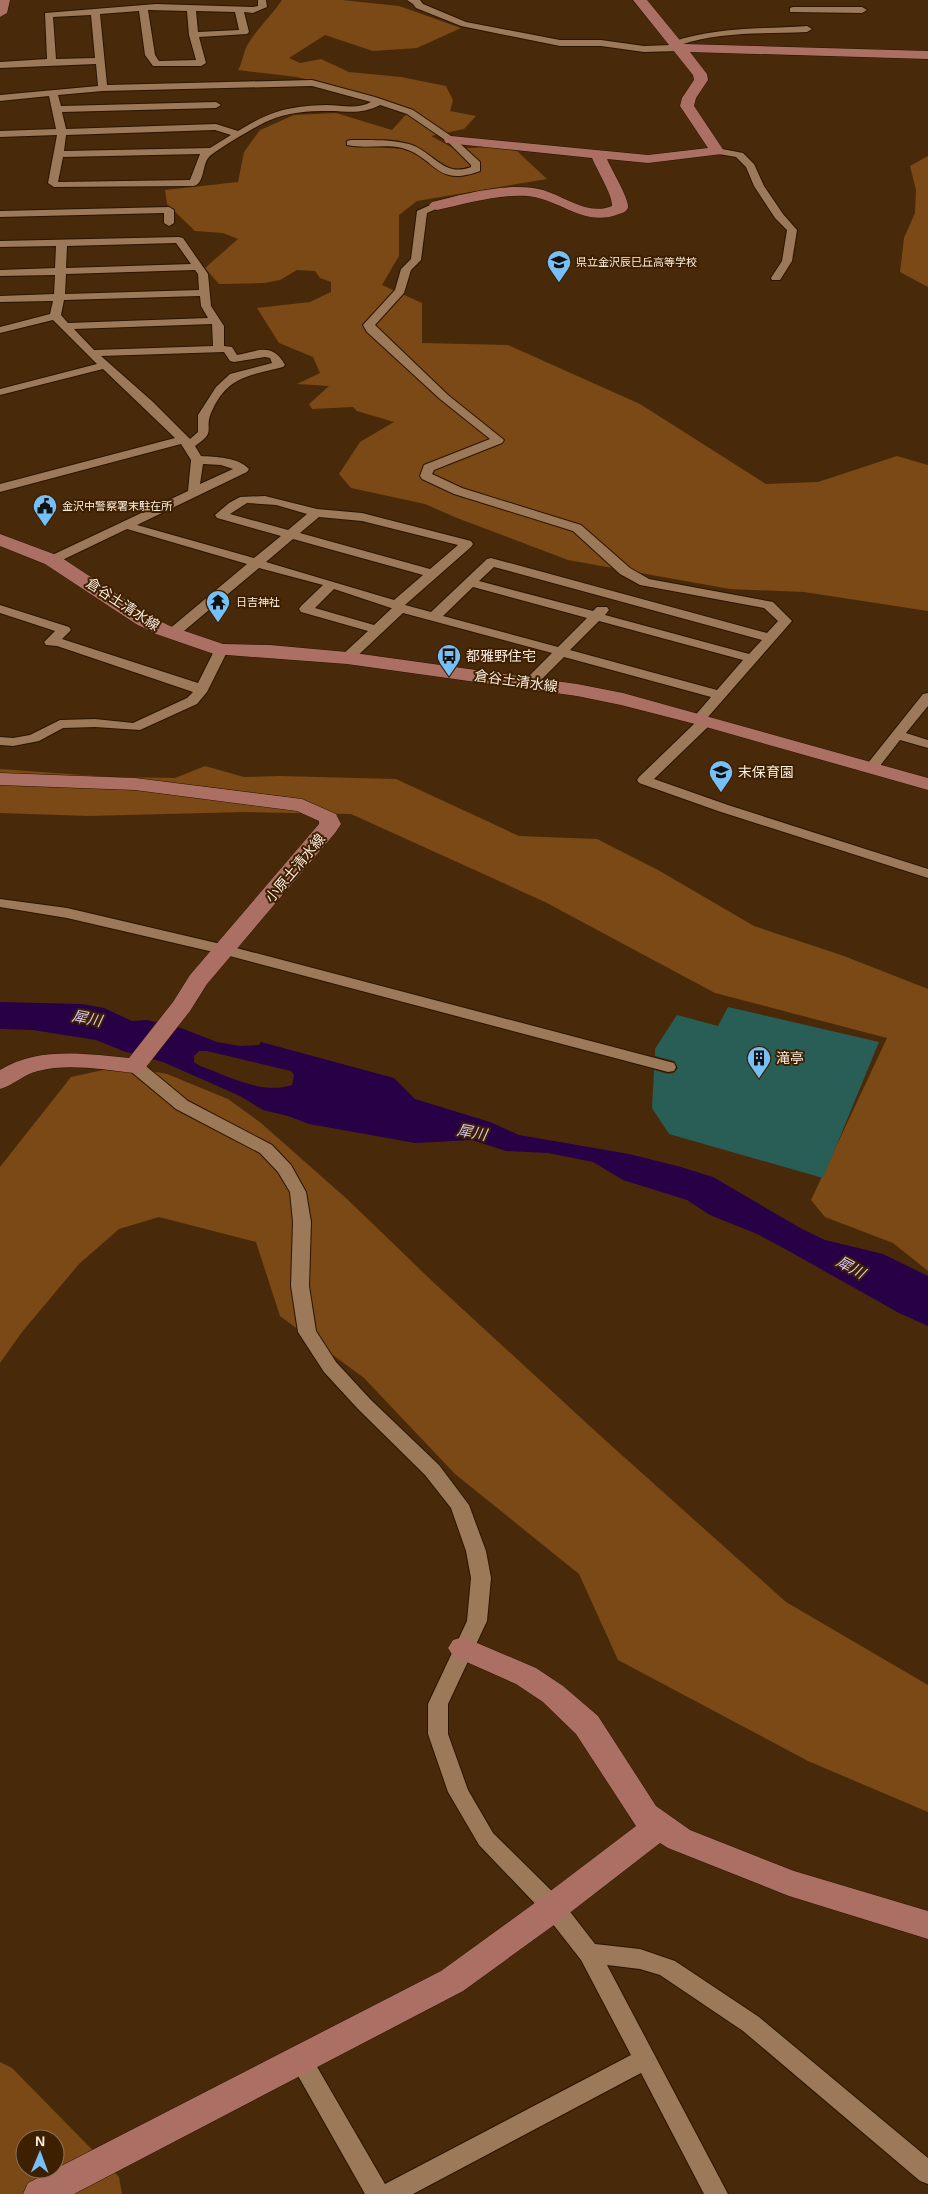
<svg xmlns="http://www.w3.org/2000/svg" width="928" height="2194" font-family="Arial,'Noto Sans JP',sans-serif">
<rect width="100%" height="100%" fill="#482a0a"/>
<path fill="#7a4915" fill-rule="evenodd" d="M 282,0 L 342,0 L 399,6 L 461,28 L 417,48 L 373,51 L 325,35 L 289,58 L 300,63 L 321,59 L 349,72 L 401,77 L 446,86 L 453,100 L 450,111 L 476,116 L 464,129 L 431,136 L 455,149 L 487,147 L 517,151 L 547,179 L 417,201 L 399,215 L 399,256 L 382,285 L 422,303 L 422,343 L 508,345 L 640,404 L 766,484 L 818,482 L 897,456 L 928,465 L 928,611 L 804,592 L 730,589 L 568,560 L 457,518 L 425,504 L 351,488 L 339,474 L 360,442 L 394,422 L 357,411 L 353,407 L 312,409 L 309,404 L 329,386 L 297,384 L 320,373 L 313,357 L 279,343 L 257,308 L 310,302 L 331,292 L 331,282 L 320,278 L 315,271 L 297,270 L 280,280 L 264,283 L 219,284 L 205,268 L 238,239 L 223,233 L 195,231 L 167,204 L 165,190 L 238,182 L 244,152 L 260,130 L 294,115 L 336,113 L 392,130 L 409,111 L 365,94 L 297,77 L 238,70 C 243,62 243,52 248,44 C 257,29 272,15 282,0 Z
M 928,156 L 928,287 L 900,272 L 904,238 L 915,213 L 916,190 L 910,166 Z
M 205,766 L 244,777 L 280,776 L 396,779 L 519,836 L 597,839 L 658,870 L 754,926 L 844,956 L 928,989 L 928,1271 L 893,1243 L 825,1217 L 811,1200 L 887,1038 L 715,993 L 545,902 L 351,814 L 245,812 L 89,816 L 0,813 L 0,769 L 110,777 L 175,778 Z
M 121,1066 L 167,1074 L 228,1099 L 261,1123 L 347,1199 L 431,1280 L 605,1440 L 786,1602 L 928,1685 L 928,1812 L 808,1761 L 618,1660 L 579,1574 L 455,1474 L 364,1378 L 280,1316 L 256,1242 L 159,1217 L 119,1229 L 79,1264 L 22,1332 L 0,1363 L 0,1167 L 71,1077 Z
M 0,2062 L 12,2068 L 119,2177 L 122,2194 L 0,2194 ZM 25,2139 L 55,2139 L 55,2169 L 25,2169 Z"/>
<path fill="#270046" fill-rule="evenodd" d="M 0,1002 L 82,1004 L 104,1008 L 132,1021 L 147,1020 L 181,1028 L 217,1042 L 240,1046 L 259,1045 L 261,1042 L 394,1078 L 415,1099 L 490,1122 L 519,1135 L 629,1154 L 681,1167 L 713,1177 L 802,1229 L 825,1240 L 883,1254 L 928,1276 L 928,1326 L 899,1313 L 787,1250 L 757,1234 L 710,1215 L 687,1200 L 623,1180 L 593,1162 L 548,1153 L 506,1151 L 472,1140 L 415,1143 L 309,1124 L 288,1116 L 263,1110 L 240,1096 L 163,1062 L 123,1051 L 96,1040 L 33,1030 L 0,1029 ZM 199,1051 L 207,1051 L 291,1071 L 294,1075 L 292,1085 C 261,1095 229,1076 200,1066 L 194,1062 L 194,1056 Z"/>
<path fill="#285e56" d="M 728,1007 L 879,1042 L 823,1178 L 669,1134 L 652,1108 L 654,1070 L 668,1074 L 674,1073 L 678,1068 L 674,1061 L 655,1056 L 655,1049 L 677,1015 L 718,1026 Z"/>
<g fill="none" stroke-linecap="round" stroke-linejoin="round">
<g stroke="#2a1400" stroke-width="2">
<path id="street" d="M 258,0 L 266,0 L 267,7 L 253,13 L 244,12 L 249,32 L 247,34 L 199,37 L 206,63 L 201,66 L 153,66 L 145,55 L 139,11 L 100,14 L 107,85 L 312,80 L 375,97 L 413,110 L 454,138 L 480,162 L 480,171 C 435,188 436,157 402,148 C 384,144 365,149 347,145 L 347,141 L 351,140 C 370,140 390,139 409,144 C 433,151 443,178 471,167 L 471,165 L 448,142 L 407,114 L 380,105 C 360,115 350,111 328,111 C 308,111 287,112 268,121 C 258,125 216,150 209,157 C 202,164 205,183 194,186 L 54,187 L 48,183 L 57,135 L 0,137 L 0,131 L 56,129 L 49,96 L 0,101 L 0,95 L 98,86 L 96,64 L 0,68 L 0,62 L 47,59 L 45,13 L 156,4 L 253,7 L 258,6 ZM 148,10 L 187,11 L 189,35 L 196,60 L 159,61 L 155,55 ZM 196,11 L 235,12 L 239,30 L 198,32 ZM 91,15 L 95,58 L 56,59 L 53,17 ZM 312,86 L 371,102 C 356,110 342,105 326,105 C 289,106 270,111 238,131 L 216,124 L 66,129 L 62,112 L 216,108 L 221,105 L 216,102 L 61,106 L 58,95 L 103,91 ZM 215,130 L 231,135 L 210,148 L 64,151 L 66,135 ZM 200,154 L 190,180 L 58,182 L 63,157 Z
M 407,0 L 420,0 L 423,4 L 466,22 L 560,40 L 601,40 L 644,46 L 671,45 L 672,42 C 714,27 762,29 807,26 L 812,29 L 807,32 C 766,34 719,31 680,45 L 685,48 L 680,51 L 644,52 L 601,46 L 560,46 L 461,26 L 416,8 L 413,4 Z
M 793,7 L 862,7 L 867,10 L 862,13 L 790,12 L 790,8 Z
M 717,148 L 743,153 L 754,164 L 764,186 L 783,214 L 797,230 L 792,261 L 780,280 L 772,280 L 771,278 L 782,261 L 787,230 L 775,218 L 754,186 L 746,167 L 736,157 L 713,153 L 713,149 Z
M 437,202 L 441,203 L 441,207 L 427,213 L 421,260 L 411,270 L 404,293 L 375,325 L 448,395 L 504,440 L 502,443 L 434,470 L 432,474 L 462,488 L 581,525 L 630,568 L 649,579 L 773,602 L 792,621 L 708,717 L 713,721 L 711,724 L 654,779 L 728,805 L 928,869 L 928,878 L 718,811 L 639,783 L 637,780 L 639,777 L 696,722 L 692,719 L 711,697 L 564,657 L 535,686 L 525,686 L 523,683 L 525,680 L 552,653 L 403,613 L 352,661 L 342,661 L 340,658 L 342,655 L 368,631 L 301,612 L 299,609 L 301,606 L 323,585 L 259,568 L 178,636 L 168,636 L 166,633 L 168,630 L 247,564 L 127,529 L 56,563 L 48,563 L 46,560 L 48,557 L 188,491 L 191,460 L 181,444 L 0,492 L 0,484 L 175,438 L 103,369 L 0,395 L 0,389 L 97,364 L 53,320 L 0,333 L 0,327 L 50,314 L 53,301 L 0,302 L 0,296 L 54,294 L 55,275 L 0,276 L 0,270 L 55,268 L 56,246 L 0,247 L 0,241 L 179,237 L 183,238 L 208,274 L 211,306 L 224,326 L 224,346 L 232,347 L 237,355 C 259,351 272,342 285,365 L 283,367 C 248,376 227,376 211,413 C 204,430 217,432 195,446 L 201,456 C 216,457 238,457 249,469 L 247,472 L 137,525 L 254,558 L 281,536 L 217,518 L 215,515 L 229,503 L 240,497 L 265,496 L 317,509 L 362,513 L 471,541 L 473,544 L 471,547 L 405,605 L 431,612 L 487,559 L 491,558 L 767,633 L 778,621 L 764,608 L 640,585 L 620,574 L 573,531 L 454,494 L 422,479 L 420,476 L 424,465 L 490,439 L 440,399 L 367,332 L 363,325 L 395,290 L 401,269 L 411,259 L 417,211 ZM 176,243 L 191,264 L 66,268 L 67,246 ZM 195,270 L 198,274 L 199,290 L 65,294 L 66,274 ZM 200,296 L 201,306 L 208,318 L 68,323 L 61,315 L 64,300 ZM 212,324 L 213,346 L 94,350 L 74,329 ZM 224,352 L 230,361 L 234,362 L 265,357 L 270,358 L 272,363 L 230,374 L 216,387 L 198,415 L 198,432 L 190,439 L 153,402 L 101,356 ZM 203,464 L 221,465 L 233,469 L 200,484 ZM 247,503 L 276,505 L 307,514 L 288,530 L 230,514 ZM 319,517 L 362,521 L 458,545 L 430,569 L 300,533 ZM 293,539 L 423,575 L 394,600 L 266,562 ZM 494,567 L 762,640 L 749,654 L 605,615 L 609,610 L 607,607 L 597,607 L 593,611 L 479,581 ZM 473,587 L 587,618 L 558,647 L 443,616 ZM 334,589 L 391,608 L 392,608 L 374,625 L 315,608 ZM 599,621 L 743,660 L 717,690 L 570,650 Z
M 169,207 L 174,210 L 174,223 L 169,226 L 164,223 L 164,213 L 0,217 L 0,211 Z
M 0,605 L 69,627 L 71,630 L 62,639 L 198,683 L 216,647 L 226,647 L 228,650 L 207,692 L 197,704 L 140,730 L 95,727 L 63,728 L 39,741 L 13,746 L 0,745 L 0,737 L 13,738 L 30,735 L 60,720 L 95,719 L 133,723 L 187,698 L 193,692 L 57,646 L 46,645 L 44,642 L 55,631 L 0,613 Z
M 928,693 L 928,706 L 906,733 L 928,740 L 928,748 L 900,740 L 876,771 L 866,771 L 864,768 L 923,694 Z
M 0,899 L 67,908 L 225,945 L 674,1063 L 676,1067 L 674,1071 L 668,1072 L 222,954 L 67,918 L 0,907 Z
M 135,1061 L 141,1062 L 188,1101 L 272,1145 L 291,1165 L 306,1192 L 311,1222 L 309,1286 L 316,1331 L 336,1362 L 370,1399 L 439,1465 L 469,1505 L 486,1551 L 491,1578 L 487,1621 L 448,1704 L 448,1734 L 468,1790 L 493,1833 L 561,1900 L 595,1944 L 640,1949 L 675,1961 L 759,2017 L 928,2158 L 928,2184 L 920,2181 L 743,2031 L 660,1975 L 640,1969 L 607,1965 L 728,2194 L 704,2194 L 641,2073 L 413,2194 L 365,2194 L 293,2067 L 290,2060 L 293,2053 L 301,2050 L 309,2053 L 385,2184 L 631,2055 L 581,1960 L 545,1914 L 479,1845 L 448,1792 L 428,1734 L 428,1704 L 467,1621 L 471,1578 L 466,1551 L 451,1508 L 425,1475 L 358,1409 L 324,1372 L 298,1332 L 291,1286 L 293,1222 L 290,1192 L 278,1172 L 260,1153 L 176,1109 L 129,1070 L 127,1066 L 129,1062 Z"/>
</g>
<g stroke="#2a1400" stroke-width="1">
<path id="secondary" d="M 0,0 L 10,0 L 7,13 L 0,17 Z
M 633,0 L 647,0 L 683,44 L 928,51 L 928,59 L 690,52 L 707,74 L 708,80 L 696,98 L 694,106 L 724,151 L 722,154 L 648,163 L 607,159 C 611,169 630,200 628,208 C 626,212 622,213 619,214 C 584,228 560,199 528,196 C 498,194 466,204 437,210 L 432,208 L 429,205 L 432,202 C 463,194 512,181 543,190 C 566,197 588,216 612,206 C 613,196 597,170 592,158 L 446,143 L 444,140 L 446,137 L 451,136 L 648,155 L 708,148 L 680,106 L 682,98 L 694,80 L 693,75 Z
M 0,534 L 59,556 L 150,616 L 170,626 L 223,644 L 270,645 L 347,652 L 577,684 L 623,693 L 928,778 L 928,790 L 699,725 L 621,705 L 577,696 L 347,664 L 214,654 L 156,634 L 136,624 L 45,564 L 0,546 Z
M 0,773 L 135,778 L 302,799 L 336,814 L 341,824 L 335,833 L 207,984 L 190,1011 L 143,1071 L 135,1073 C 104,1070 69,1063 38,1071 C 24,1074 14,1085 0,1089 L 0,1070 C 38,1046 87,1054 129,1058 L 173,1002 L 190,975 L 319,824 L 319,821 L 297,811 L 135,790 L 0,785 Z
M 463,1637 L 536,1668 L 563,1686 L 598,1716 L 656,1806 L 690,1830 L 794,1871 L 928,1911 L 928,1939 L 789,1896 L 668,1848 L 660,1843 L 554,1925 L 463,1991 L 74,2194 L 23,2194 L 28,2183 L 441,1971 L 532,1905 L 636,1826 L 576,1734 L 543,1702 L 516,1684 L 453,1656 L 448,1648 L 453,1640 Z"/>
</g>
<use href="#street" fill="#9c7959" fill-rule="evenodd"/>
<use href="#secondary" fill="#ac6f64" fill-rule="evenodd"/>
</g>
<defs>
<g id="school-pin" transform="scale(1.25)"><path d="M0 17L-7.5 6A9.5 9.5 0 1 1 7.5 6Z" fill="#77bff7" stroke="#3d2000"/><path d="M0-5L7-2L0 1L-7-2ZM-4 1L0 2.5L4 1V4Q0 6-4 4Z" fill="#111"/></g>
<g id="civic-pin" transform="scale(1.25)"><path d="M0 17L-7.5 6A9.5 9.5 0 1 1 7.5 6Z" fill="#77bff7" stroke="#3d2000"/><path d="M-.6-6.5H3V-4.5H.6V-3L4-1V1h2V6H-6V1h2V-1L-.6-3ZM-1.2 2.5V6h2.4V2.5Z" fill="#111"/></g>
<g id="temple-pin" transform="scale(1.25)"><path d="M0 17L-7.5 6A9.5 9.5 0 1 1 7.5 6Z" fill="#77bff7" stroke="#3d2000"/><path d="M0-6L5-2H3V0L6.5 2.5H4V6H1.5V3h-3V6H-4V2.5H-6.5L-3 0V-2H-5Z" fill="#111"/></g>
<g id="bus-pin" transform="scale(1.25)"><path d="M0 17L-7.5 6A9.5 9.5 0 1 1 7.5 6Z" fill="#77bff7" stroke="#3d2000"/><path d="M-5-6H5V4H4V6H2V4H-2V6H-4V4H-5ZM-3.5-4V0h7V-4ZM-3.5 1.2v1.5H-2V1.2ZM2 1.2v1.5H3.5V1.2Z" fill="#111"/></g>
<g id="building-pin" transform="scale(1.25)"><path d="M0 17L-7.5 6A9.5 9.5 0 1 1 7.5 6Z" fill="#77bff7" stroke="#3d2000"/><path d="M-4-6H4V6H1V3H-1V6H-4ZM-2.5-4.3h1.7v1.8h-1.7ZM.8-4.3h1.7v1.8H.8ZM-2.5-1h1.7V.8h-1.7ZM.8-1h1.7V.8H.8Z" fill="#111"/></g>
</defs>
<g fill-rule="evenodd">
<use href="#school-pin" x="559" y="262"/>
<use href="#civic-pin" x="45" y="506"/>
<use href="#temple-pin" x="218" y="602"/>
<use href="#bus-pin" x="449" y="656"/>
<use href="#school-pin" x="721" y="772"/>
<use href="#building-pin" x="759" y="1058"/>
</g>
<g text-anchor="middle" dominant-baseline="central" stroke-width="4" stroke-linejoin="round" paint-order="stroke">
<g font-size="11" fill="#fdeddf" stroke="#3d2000" text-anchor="start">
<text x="576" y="262">県立金沢辰巳丘高等学校</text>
<text x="62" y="506">金沢中警察署末駐在所</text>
<text x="236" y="602">日吉神社</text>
</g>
<g font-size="14" fill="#fdeddf" stroke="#3d2000">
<text transform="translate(123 604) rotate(33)">倉谷土清水線</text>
<text transform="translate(516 681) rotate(8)">倉谷土清水線</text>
<text transform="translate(295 868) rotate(-50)">小原土清水線</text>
</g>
<g font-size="14" fill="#fdeddf" stroke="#3d2000" text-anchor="start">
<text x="466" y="656">都雅野住宅</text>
<text x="738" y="772">末保育園</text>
<text x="776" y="1058">滝亭</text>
</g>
<g font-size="15" font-style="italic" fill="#d9c5f7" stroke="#3d2000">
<text transform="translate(87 1018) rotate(11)">犀川</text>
<text transform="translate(472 1132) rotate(10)">犀川</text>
<text transform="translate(851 1267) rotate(29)">犀川</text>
</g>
</g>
<g transform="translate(40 2154) rotate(1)"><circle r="24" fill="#3d2000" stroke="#8a7259"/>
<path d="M0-4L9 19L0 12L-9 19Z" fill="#77bff7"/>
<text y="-8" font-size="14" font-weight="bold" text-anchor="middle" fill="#fdeddf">N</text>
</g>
</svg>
